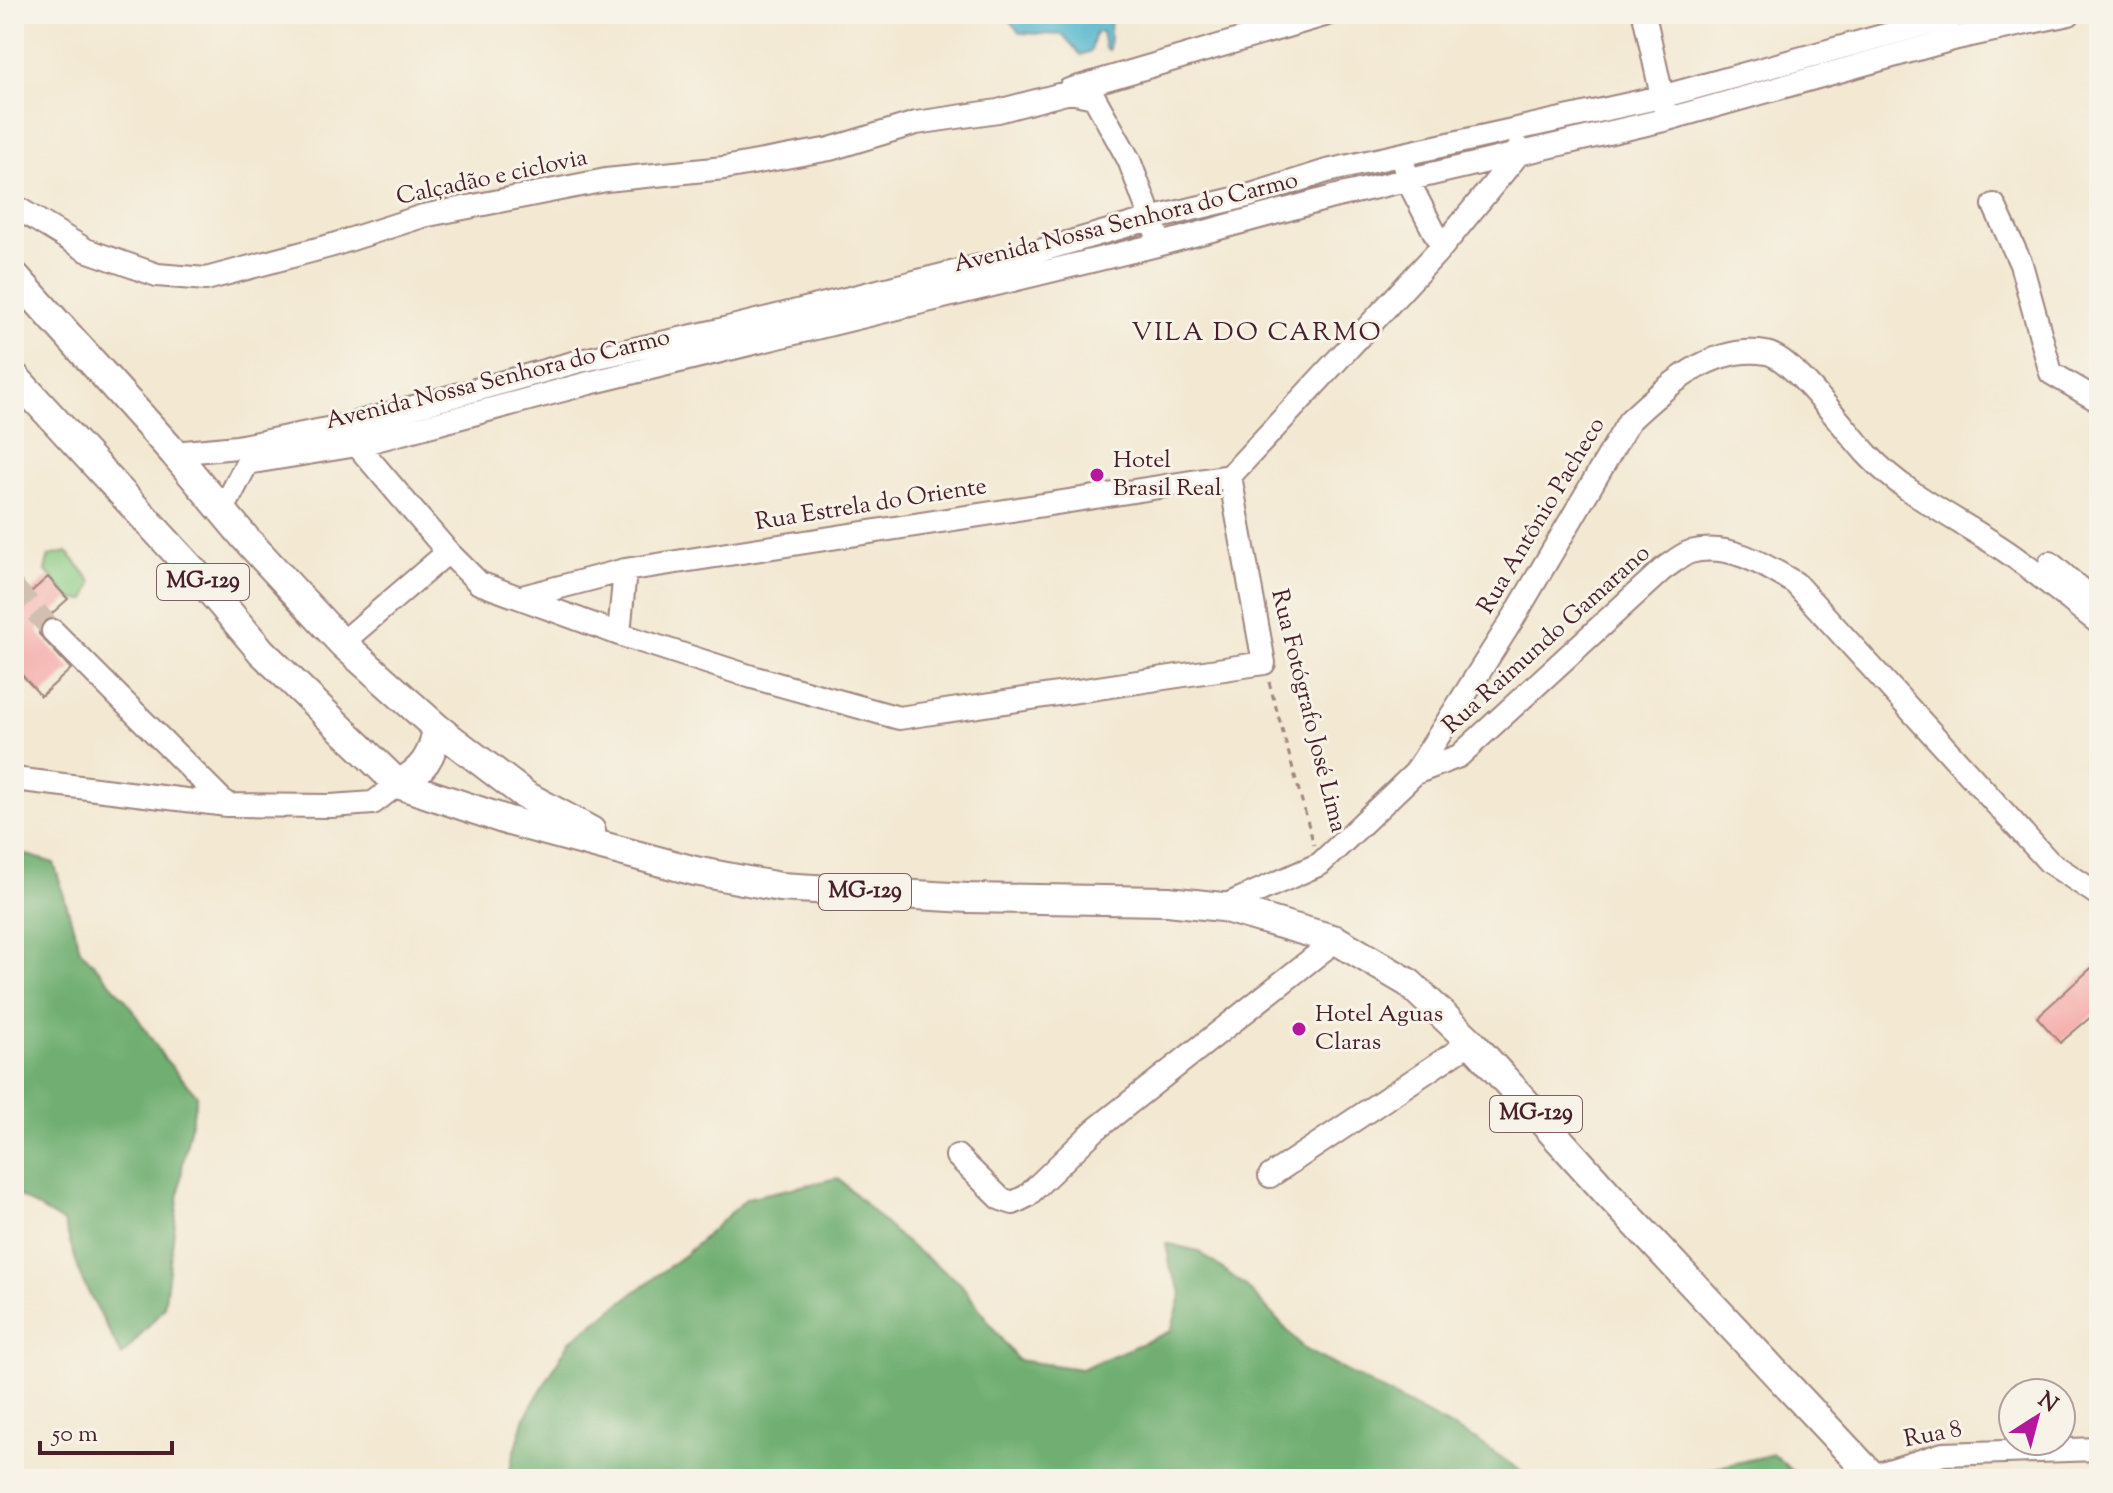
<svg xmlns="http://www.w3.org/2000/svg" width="2113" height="1493" font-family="'Sorts Mill Goudy',serif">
<rect width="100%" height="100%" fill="#f7f3e8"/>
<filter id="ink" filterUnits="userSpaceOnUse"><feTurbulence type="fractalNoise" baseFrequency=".0125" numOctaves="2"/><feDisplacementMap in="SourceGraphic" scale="16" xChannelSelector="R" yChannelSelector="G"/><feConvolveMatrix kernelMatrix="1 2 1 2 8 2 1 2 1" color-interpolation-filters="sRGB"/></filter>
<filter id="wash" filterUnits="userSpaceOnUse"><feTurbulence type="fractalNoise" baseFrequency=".006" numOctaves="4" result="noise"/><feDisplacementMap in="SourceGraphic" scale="32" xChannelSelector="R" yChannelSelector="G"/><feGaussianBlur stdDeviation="1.8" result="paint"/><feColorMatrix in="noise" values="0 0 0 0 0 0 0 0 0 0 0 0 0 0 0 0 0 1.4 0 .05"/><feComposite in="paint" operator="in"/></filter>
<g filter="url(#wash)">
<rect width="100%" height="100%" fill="#f3e8d1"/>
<path fill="#8acb83" stroke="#6a7557" stroke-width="2" d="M 67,552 L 92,582 L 86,600 L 72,600 L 45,570 L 49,556 Z"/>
<path fill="#6faf71" stroke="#5c674e" stroke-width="2" d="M 14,851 L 54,863 L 80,949 L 126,1000 L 164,1058 L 197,1095 L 183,1162 L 164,1308 L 122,1356 L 82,1280 L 64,1223 L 14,1193 Z
M 838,1178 L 899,1237 L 961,1284 L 1017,1360 L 1081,1369 L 1171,1331 L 1182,1293 L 1171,1270 L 1166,1243 L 1198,1251 L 1247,1287 L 1304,1349 L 1478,1441 L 1532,1479 L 507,1479 L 525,1417 L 570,1341 L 687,1253 L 747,1198 Z
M 1773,1454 L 1801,1479 L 1681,1479 L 1690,1474 Z"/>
<path fill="#4db4cc" stroke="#4c6a7c" stroke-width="2" d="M 1004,14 L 1111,14 L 1109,50 L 1105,48 L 1102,32 L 1096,32 L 1091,51 L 1081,55 L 1063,35 L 1020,33 Z"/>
<g id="blocks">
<path fill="#f4a5a3" d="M 48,577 L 68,599 L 39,625 L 39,634 L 71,669 L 41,696 L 22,675 L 14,682 L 14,607 Z
M 2099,961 L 2099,1010 L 2060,1043 L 2037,1017 Z"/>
</g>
</g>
<g filter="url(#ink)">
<use href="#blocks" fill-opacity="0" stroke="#9e847e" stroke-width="2"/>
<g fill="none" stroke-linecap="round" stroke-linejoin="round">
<path stroke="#d1c0b0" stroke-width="22" stroke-dasharray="22 11" stroke-linecap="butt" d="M 14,588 L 53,631"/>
<g stroke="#9e847e" stroke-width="26">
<path id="minor" d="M 1644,14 L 1665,110
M 1069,90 L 1328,14
M 1404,165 L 1407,179 L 1442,247
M 1994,205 L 2021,264 L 2051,373 L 2099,401
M 14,206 L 86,250 L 157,275 L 206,279 L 333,245 L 423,216 L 606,180 L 724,168 L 830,149 L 916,123 L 998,111 L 1070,92 L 1094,97 L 1129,160 L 1156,232
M 354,432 L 357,445 L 448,552 L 479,583 L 619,634 L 752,677 L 899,718 L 1264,663 L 1230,476
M 174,453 L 237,447 L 352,424 L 580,361 L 716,331 L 1032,253 L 1150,219 L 1251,195 L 1327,171 L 1661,97 L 1962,14
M 1230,476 L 1442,247 L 1520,152 L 1519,148
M 223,510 L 247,463 L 357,445 L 589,383 L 1161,244 L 1333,197 L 1668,119 L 1957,38 L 2069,14
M 2050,563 L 2099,605
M 522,597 L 625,570 L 1230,476
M 53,631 L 227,805
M 619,634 L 625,570
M 342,643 L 448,552
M 1415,773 L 1514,617 L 1629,421 C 1665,387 1712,344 1766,353 C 1793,357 1847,433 1868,455 C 1906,496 1962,521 2007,552 C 2039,574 2069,600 2099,623
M 14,779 L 227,805 L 331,806 L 373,803 L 398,784
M 1222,907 L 1320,864 L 1415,773 L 1459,756 L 1663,569 C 1671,564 1681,555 1690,552 C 1729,542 1763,564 1795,583 L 2049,862 L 2099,895
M 957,1156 L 1001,1199 L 1013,1203 L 1027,1196 L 1095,1130 L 1336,940
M 1270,1176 L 1471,1042
M 1873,1476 L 1943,1454 L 2099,1449"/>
</g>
<g stroke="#9e847e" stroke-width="32">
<path id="major" d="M 14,275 L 174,453 L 246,539 L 342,643 L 437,728 L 525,795 L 591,831
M 14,376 L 198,576 L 261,651 L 398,784 L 509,821 L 695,871 L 780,887 L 968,898 L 1168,901 L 1222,907 L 1336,940 L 1409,983 L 1471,1042 L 1608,1194 L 1875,1479
M 398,784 C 423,771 433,756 437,728"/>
</g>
<path stroke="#9e847e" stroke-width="3" stroke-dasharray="6 6" stroke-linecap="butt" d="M 1269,682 L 1314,845"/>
<use href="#minor" stroke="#fff" stroke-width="22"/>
<use href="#major" stroke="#fff" stroke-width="28"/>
</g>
</g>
<g fill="#b5179e" stroke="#f7f3e8" stroke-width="3">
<circle cx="1097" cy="475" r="8"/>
<circle cx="1299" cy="1029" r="8"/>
</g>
<g text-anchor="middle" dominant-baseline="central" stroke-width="6" stroke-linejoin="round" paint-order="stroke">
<g fill="#f7f3e8" stroke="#7e5f64" stroke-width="2">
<rect x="157" y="564" width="92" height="36" rx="6"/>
<rect x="819" y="874" width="92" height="36" rx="6"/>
<rect x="1490" y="1096" width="92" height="36" rx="6"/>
</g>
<g font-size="22" font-weight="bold" fill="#4a1f2b">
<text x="203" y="582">MG-129</text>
<text x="865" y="892">MG-129</text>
<text x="1536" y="1114">MG-129</text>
</g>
<g font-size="24" fill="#4a1f2b" stroke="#f7f3e8">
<text transform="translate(492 178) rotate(-12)">Calçadão e ciclovia</text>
<text transform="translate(1126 223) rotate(-14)">Avenida Nossa Senhora do Carmo</text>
<text transform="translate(498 380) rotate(-14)">Avenida Nossa Senhora do Carmo</text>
<text transform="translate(871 505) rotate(-9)">Rua Estrela do Oriente</text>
<text transform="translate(1542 516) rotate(-59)">Rua Antônio Pacheco</text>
<text transform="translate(1547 640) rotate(-42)">Rua Raimundo Gamarano</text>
<text transform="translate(1308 711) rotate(76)">Rua Fotógrafo José Lima</text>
<text transform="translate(1933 1435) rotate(-11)">Rua 8</text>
</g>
<g font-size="24" fill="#4a1f2b" stroke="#f7f3e8" text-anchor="start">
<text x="1113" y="461">Hotel<tspan x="1113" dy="28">Brasil Real</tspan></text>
<text x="1315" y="1015">Hotel Aguas<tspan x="1315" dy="28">Claras</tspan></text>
</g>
<g font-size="26" letter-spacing="2" fill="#4a1f2b" stroke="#f7f3e8">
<text x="1257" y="333">VILA DO CARMO</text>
</g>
</g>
<rect width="2113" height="1493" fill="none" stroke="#f7f3e8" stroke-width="48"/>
<g transform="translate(2037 1417) rotate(36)"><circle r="38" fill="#f7f3e8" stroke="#b29e9c" stroke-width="2"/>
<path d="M0-6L14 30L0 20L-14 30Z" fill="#b5179e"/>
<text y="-12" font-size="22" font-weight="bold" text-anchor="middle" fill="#4a1f2b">N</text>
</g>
<path d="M40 1441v12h132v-12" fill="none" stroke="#4a1f2b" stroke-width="4"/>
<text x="52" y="1441" font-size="24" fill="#4a1f2b" stroke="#f7f3e8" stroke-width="6" paint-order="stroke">50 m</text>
</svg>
